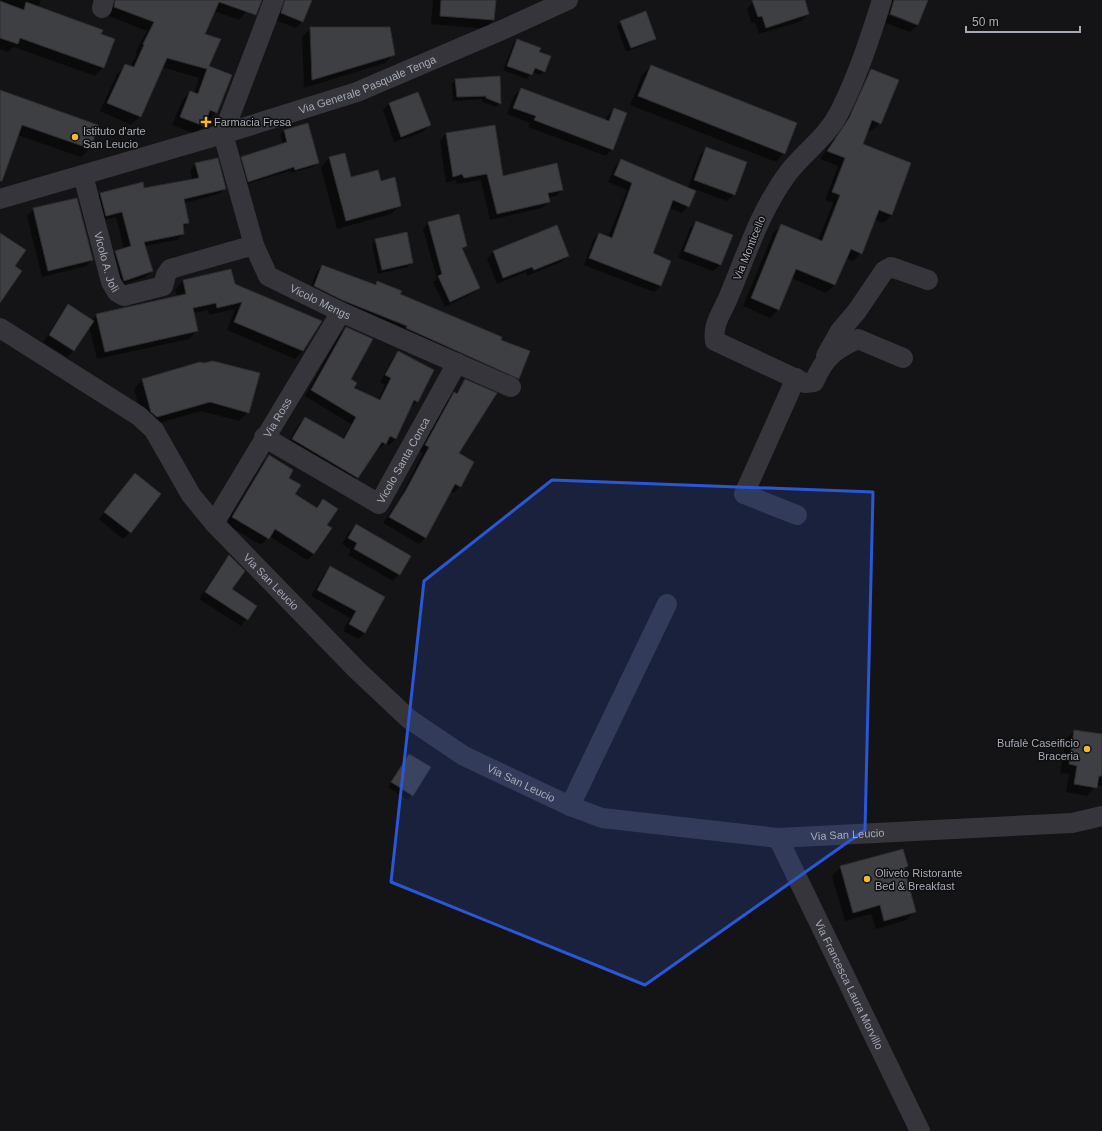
<svg xmlns="http://www.w3.org/2000/svg" width="1102" height="1131" font-family="Arial,sans-serif">
<rect width="100%" height="100%" fill="#141416"/>
<path fill="#0007" d="M 0,0 L 41,0 L 38,8 L 113,40 L 103,68 L 95,76 L 14,47 L 8,52 L 0,49 Z
M 106,0 L 251,0 L 247,11 L 239,20 L 214,11 L 204,34 L 216,112 L 208,121 L 206,120 L 203,126 L 195,134 L 172,125 L 182,101 L 190,92 L 194,94 L 199,78 L 161,67 L 140,116 L 131,125 L 100,111 L 117,74 L 125,66 L 130,67 L 137,54 L 135,53 L 147,31 L 106,15 Z
M 276,0 L 311,0 L 302,21 L 296,28 L 275,20 Z
M 433,0 L 495,0 L 493,20 L 485,29 L 431,24 Z
M 761,0 L 804,0 L 808,14 L 802,21 L 759,34 L 755,22 L 751,23 L 747,9 L 753,2 Z
M 891,0 L 927,0 L 918,25 L 910,32 L 883,22 L 886,14 L 915,25 L 915,23 L 886,12 Z
M 621,22 L 655,38 L 651,42 L 626,52 L 617,26 Z
M 311,28 L 394,54 L 385,63 L 304,88 L 302,37 Z
M 517,40 L 538,52 L 545,71 L 540,75 L 532,72 L 527,79 L 503,70 L 513,44 Z
M 651,66 L 784,153 L 776,162 L 630,105 L 642,75 Z
M 871,70 L 880,123 L 872,131 L 868,130 L 862,144 L 910,163 L 892,215 L 883,223 L 874,219 L 861,253 L 853,261 L 846,258 L 835,285 L 826,293 L 791,278 L 778,310 L 770,318 L 743,306 L 773,233 L 782,225 L 818,240 L 833,203 L 825,200 L 838,166 L 820,159 L 841,127 L 863,78 Z
M 456,80 L 500,103 L 496,107 L 482,102 L 482,99 L 453,101 L 452,84 Z
M 521,89 L 605,121 L 607,116 L 614,109 L 612,149 L 606,156 L 528,127 L 530,123 L 507,114 L 514,96 Z
M 0,91 L 90,148 L 81,157 L 17,135 L 0,176 Z
M 417,93 L 429,125 L 423,132 L 394,142 L 383,110 L 389,104 Z
M 494,126 L 502,177 L 562,190 L 556,196 L 548,198 L 549,202 L 542,208 L 490,220 L 481,180 L 457,184 L 456,180 L 446,183 L 440,140 L 446,134 Z
M 284,131 L 317,163 L 313,167 L 290,173 L 290,171 L 244,185 L 238,162 L 242,158 L 283,144 L 280,135 Z
M 706,148 L 734,194 L 727,201 L 688,187 L 700,155 Z
M 329,158 L 350,178 L 380,182 L 400,205 L 391,214 L 337,229 L 321,167 Z
M 621,160 L 688,206 L 682,213 L 669,208 L 651,254 L 661,285 L 654,292 L 584,265 L 593,240 L 599,234 L 608,237 L 627,190 L 608,182 L 615,167 Z
M 196,164 L 225,188 L 219,194 L 184,203 L 188,223 L 182,228 L 183,234 L 177,240 L 144,246 L 152,271 L 146,277 L 118,286 L 109,258 L 115,252 L 124,249 L 116,217 L 100,221 L 94,200 L 100,194 L 142,183 L 144,189 L 192,180 L 190,170 Z
M 34,209 L 92,260 L 86,266 L 42,277 L 27,216 Z
M 696,222 L 720,265 L 713,271 L 678,258 L 690,228 Z
M 428,223 L 466,246 L 462,250 L 479,288 L 473,293 L 445,307 L 433,282 L 437,279 L 423,229 Z
M 556,227 L 568,256 L 561,262 L 527,276 L 526,272 L 497,284 L 487,259 L 493,252 Z
M 376,240 L 412,263 L 408,267 L 378,274 L 372,244 Z
M 322,266 L 374,286 L 378,282 L 399,295 L 518,379 L 513,384 L 309,291 L 317,271 Z
M 183,281 L 234,285 L 321,322 L 303,351 L 295,359 L 227,330 L 235,309 L 209,315 L 208,310 L 193,313 L 197,330 L 189,339 L 97,359 L 89,326 L 73,351 L 67,357 L 43,342 L 62,312 L 68,306 L 91,321 L 97,315 L 177,297 L 175,289 Z
M 346,328 L 350,380 L 353,389 L 378,400 L 385,385 L 380,382 L 392,359 L 398,353 L 418,401 L 411,407 L 410,407 L 396,439 L 389,445 L 385,443 L 379,449 L 376,448 L 357,478 L 351,484 L 287,445 L 299,424 L 305,418 L 342,439 L 351,424 L 305,396 L 340,334 Z
M 142,380 L 248,412 L 239,421 L 201,411 L 148,426 L 143,421 L 134,389 Z
M 466,381 L 458,454 L 460,486 L 454,493 L 450,491 L 425,538 L 419,544 L 383,523 L 400,498 L 423,453 L 419,451 L 448,400 L 455,394 Z
M 269,457 L 287,478 L 294,494 L 315,508 L 323,500 L 326,526 L 314,554 L 307,560 L 269,536 L 261,545 L 226,524 L 263,463 Z
M 135,474 L 130,532 L 123,539 L 99,519 Z
M 356,525 L 399,574 L 393,581 L 348,555 L 351,550 L 342,544 L 349,532 Z
M 229,557 L 231,590 L 256,606 L 241,626 L 199,599 L 223,563 Z
M 330,568 L 384,597 L 365,633 L 358,639 L 343,631 L 350,618 L 311,596 L 324,574 Z
M 1075,731 L 1102,735 L 1102,786 L 1096,785 L 1087,796 L 1066,792 L 1069,774 L 1060,773 L 1066,739 Z
M 409,755 L 429,768 L 408,800 L 388,787 Z
M 907,866 L 904,870 L 915,911 L 906,920 L 876,929 L 871,914 L 845,921 L 832,876 L 841,867 Z"/>
<path fill="#3e3f43" stroke="#2e2e32" d="M 115,0 L 262,0 L 256,15 L 219,2 L 205,34 L 221,39 L 209,66 L 232,75 L 217,113 L 210,110 L 204,126 L 180,117 L 190,91 L 198,94 L 207,69 L 167,58 L 141,117 L 107,103 L 125,64 L 134,67 L 144,45 L 143,44 L 154,22 L 114,7 Z
M 285,0 L 312,0 L 303,22 L 281,13 Z
M 441,0 L 496,0 L 494,20 L 440,16 Z
M 752,0 L 805,0 L 809,14 L 766,28 L 762,16 L 758,17 Z
M 894,0 L 928,0 L 918,25 L 890,14 Z
M 0,1 L 24,10 L 26,2 L 103,30 L 101,34 L 115,39 L 104,68 L 20,38 L 18,44 L 0,38 Z
M 646,11 L 656,39 L 631,48 L 620,21 Z
M 310,27 L 390,27 L 395,55 L 312,80 Z
M 517,39 L 541,48 L 539,52 L 551,56 L 545,72 L 535,68 L 532,75 L 507,66 Z
M 651,65 L 797,123 L 785,154 L 638,96 Z
M 871,69 L 899,80 L 881,124 L 872,120 L 863,144 L 911,163 L 892,215 L 879,210 L 862,254 L 851,249 L 835,285 L 796,269 L 779,310 L 751,298 L 781,224 L 822,241 L 840,195 L 832,192 L 845,158 L 827,151 L 849,118 Z
M 500,76 L 501,104 L 486,98 L 486,96 L 457,97 L 455,79 Z
M 521,88 L 609,121 L 614,108 L 627,113 L 613,150 L 534,120 L 536,116 L 513,108 Z
M 0,90 L 98,125 L 91,149 L 22,125 L 2,181 L 0,181 Z
M 418,92 L 431,125 L 401,137 L 389,103 Z
M 308,123 L 319,163 L 295,170 L 294,167 L 248,182 L 241,157 L 287,142 L 284,130 Z
M 495,125 L 503,176 L 557,163 L 563,190 L 548,193 L 550,202 L 497,214 L 487,174 L 464,178 L 462,174 L 453,177 L 446,133 Z
M 706,147 L 747,162 L 735,195 L 694,180 Z
M 345,153 L 351,177 L 378,170 L 381,181 L 395,177 L 401,206 L 346,221 L 329,157 Z
M 218,158 L 226,189 L 184,199 L 189,223 L 183,224 L 184,234 L 144,242 L 153,271 L 124,281 L 115,251 L 131,246 L 122,212 L 106,216 L 100,193 L 143,182 L 144,188 L 199,178 L 195,163 Z
M 621,159 L 696,191 L 689,207 L 673,200 L 653,253 L 671,261 L 661,286 L 589,258 L 599,233 L 612,238 L 632,183 L 614,175 Z
M 77,198 L 93,260 L 48,271 L 33,208 Z
M 459,214 L 467,246 L 462,248 L 480,288 L 450,302 L 438,276 L 442,274 L 428,222 Z
M 696,221 L 733,235 L 721,265 L 684,251 Z
M 557,225 L 569,256 L 534,270 L 532,267 L 503,278 L 493,251 Z
M 407,232 L 413,263 L 382,270 L 375,239 Z
M 0,233 L 26,250 L 15,266 L 22,271 L 0,303 Z
M 322,265 L 376,285 L 377,281 L 402,291 L 400,294 L 502,337 L 501,340 L 530,351 L 519,379 L 406,328 L 407,326 L 342,300 L 314,286 Z
M 231,269 L 235,284 L 322,321 L 303,351 L 234,322 L 242,302 L 217,308 L 216,303 L 193,308 L 198,331 L 105,352 L 96,314 L 186,294 L 183,280 Z
M 68,304 L 94,321 L 74,351 L 49,335 Z
M 346,327 L 373,339 L 351,379 L 357,383 L 354,388 L 380,400 L 391,378 L 385,375 L 398,351 L 434,370 L 418,402 L 414,400 L 396,439 L 390,436 L 386,444 L 382,442 L 358,478 L 292,439 L 305,417 L 344,439 L 356,417 L 311,390 Z
M 213,361 L 260,373 L 249,413 L 210,402 L 157,417 L 151,412 L 142,379 L 200,362 L 204,363 Z
M 465,379 L 497,393 L 459,453 L 474,462 L 461,487 L 455,484 L 426,538 L 389,517 L 406,490 L 429,447 L 425,445 L 454,392 L 457,394 Z
M 269,455 L 293,470 L 289,478 L 301,485 L 295,494 L 317,508 L 323,499 L 338,509 L 327,525 L 332,528 L 314,554 L 275,529 L 269,539 L 232,517 Z
M 135,473 L 161,494 L 131,533 L 104,512 Z
M 356,524 L 411,556 L 400,575 L 354,549 L 357,543 L 348,538 Z
M 229,555 L 245,571 L 232,589 L 257,606 L 248,620 L 205,592 Z
M 330,566 L 385,597 L 365,633 L 349,624 L 356,611 L 317,590 Z
M 1074,730 L 1102,734 L 1102,776 L 1099,776 L 1097,788 L 1074,784 L 1077,766 L 1069,764 Z
M 409,754 L 431,767 L 413,796 L 391,782 Z
M 903,849 L 908,866 L 904,868 L 916,912 L 884,921 L 880,905 L 853,913 L 840,866 Z"/>
<g fill="none" stroke-linecap="round" stroke-linejoin="round">
<g stroke="#35353b" stroke-width="20">
<path id="s1" d="M 274,0 L 223,134 L 254,245 L 268,276 L 341,312 L 511,387"/>
<path d="M 882,0 C 870,38 857,78 839,113 C 827,137 804,152 788,173 C 760,211 747,253 729,296 C 723,311 712,324 715,341 L 805,383 L 814,382 C 825,357 834,350 858,339 L 903,358"/>
<path d="M 102,8 L 104,0"/>
<path id="s2" d="M 83,175 L 111,282 L 117,292 L 124,296 L 163,286 L 166,275 L 170,269 L 254,245"/>
<path id="s3" d="M 0,199 L 223,134 L 357,92 L 502,30 L 568,0"/>
<path id="s4" d="M 0,328 L 139,416 L 154,430 L 191,495 L 214,523 L 357,670 L 409,719 L 464,756 L 570,806 L 602,818 L 778,838 L 1072,823 L 1102,816"/>
<path d="M 826,356 L 840,331 L 857,311 L 884,271 L 891,267 L 928,280"/>
<path d="M 796,378 L 744,494 L 797,515"/>
<path id="s5" d="M 264,437 L 379,504 L 457,363"/>
<path id="s6" d="M 214,523 L 341,312"/>
<path d="M 570,806 L 667,604"/>
<path id="s7" d="M 778,838 L 920,1131"/>
</g>
</g>
<path fill="#2b57d5" fill-opacity="0.2" stroke="#2b57d5" stroke-width="3" stroke-linejoin="round" d="M 552,480 L 873,492 L 865,830 L 645,985 L 391,882 L 424,581 Z"/>
<g fill="#f8b82a" stroke="#0f0f10" stroke-width="1.5">
<path d="M204 116h4v4h4v4h-4v4h-4v-4h-4v-4h4z"/>
<circle cx="75" cy="137" r="4"/>
<circle cx="1087" cy="749" r="4"/>
<circle cx="867" cy="879" r="4"/>
</g>
<g text-anchor="middle" dominant-baseline="central" stroke-width="3" stroke-linejoin="round" paint-order="stroke">
<g font-size="11" fill="#a5aab6" stroke="#0f0f10">
<text stroke="none"><textPath href="#s3" startOffset="385">Via Generale Pasquale Tenga</textPath></text>
<text transform="translate(749 248) rotate(-68)">Via Monticello</text>
<text stroke="none"><textPath href="#s2" startOffset="90">Vicolo A. Joli</textPath></text>
<text stroke="none"><textPath href="#s1" startOffset="351">Vicolo Mengs</textPath></text>
<text stroke="none"><textPath href="#s6" startOffset="123">Via Ross</textPath></text>
<text stroke="none"><textPath href="#s5" startOffset="183">Vicolo Santa Conca</textPath></text>
<text stroke="none"><textPath href="#s4" startOffset="378">Via San Leucio</textPath></text>
<text stroke="none"><textPath href="#s4" startOffset="702">Via San Leucio</textPath></text>
<text stroke="none"><textPath href="#s4" startOffset="1037">Via San Leucio</textPath></text>
<text stroke="none"><textPath href="#s7" startOffset="163">Via Francesca Laura Morvillo</textPath></text>
</g>
<g font-size="11" fill="#a5aab6" stroke="#0f0f10" text-anchor="start">
<text x="214" y="122">Farmacia Fresa</text>
<text x="83" y="131">Istituto d'arte<tspan x="83" dy="13">San Leucio</tspan></text>
<text x="1079" y="743" text-anchor="end">Bufalè Caseificio<tspan x="1079" dy="13">Braceria</tspan></text>
<text x="875" y="873">Oliveto Ristorante<tspan x="875" dy="13">Bed &amp; Breakfast</tspan></text>
</g>
</g>
<path d="M966 26v6h114v-6" fill="none" stroke="#a5aab6" stroke-width="2"/>
<text x="972" y="26" font-size="12" fill="#a5aab6" stroke="#0f0f10" stroke-width="3" paint-order="stroke">50 m</text>
</svg>
